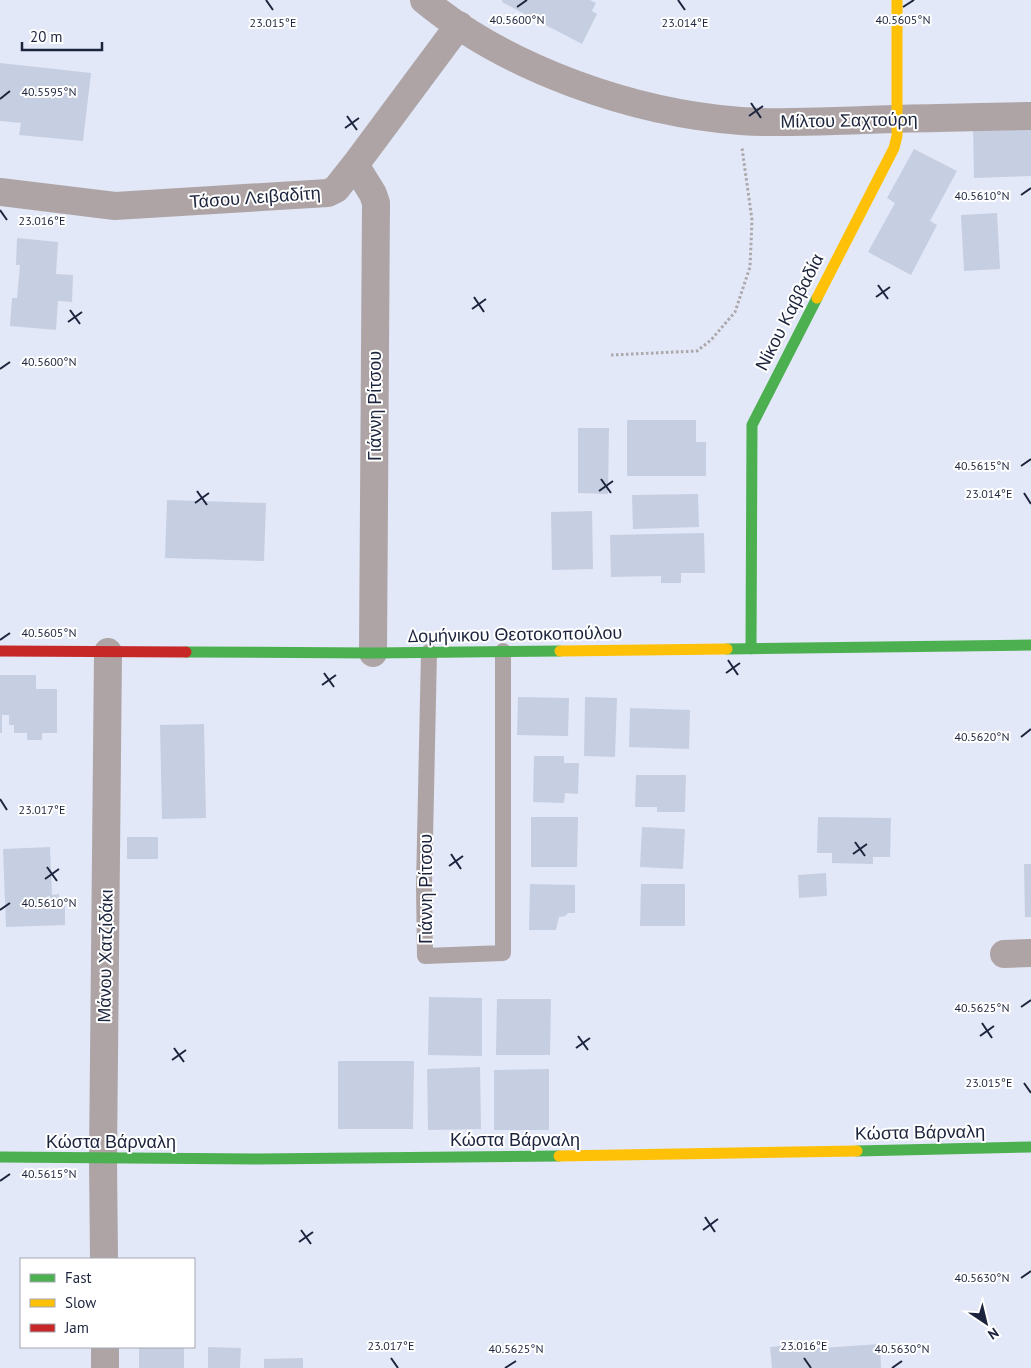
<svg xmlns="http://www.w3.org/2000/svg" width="1031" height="1368" font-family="'PT Sans',sans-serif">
<rect width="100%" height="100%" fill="#e2e8f7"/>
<path fill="#c6cee2" d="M 502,0 L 590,0 L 596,3 L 592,11 L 597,14 L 582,44 L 502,2 Z
M 0,63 L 91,73 L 83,141 L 19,135 L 21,123 L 0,121 Z
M 1031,125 L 1031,176 L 974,178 L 973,126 Z
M 914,149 L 957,171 L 930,221 L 937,225 L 911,275 L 868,252 L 895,203 L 887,198 Z
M 997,213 L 1000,269 L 964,271 L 961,215 Z
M 17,238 L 58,242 L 56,274 L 73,275 L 72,302 L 58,301 L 56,330 L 10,326 L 12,298 L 17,298 L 20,265 L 16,265 Z
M 627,420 L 696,420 L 696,442 L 706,442 L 706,476 L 627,476 Z
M 578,428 L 609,428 L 608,494 L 578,493 Z
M 698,494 L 699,527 L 633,529 L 632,495 Z
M 167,500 L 266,503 L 264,561 L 165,558 Z
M 592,511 L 593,569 L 552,570 L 551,512 Z
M 704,533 L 705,573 L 681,573 L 681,583 L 661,583 L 661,576 L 611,577 L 610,535 Z
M 0,675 L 36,675 L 36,689 L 57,689 L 57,733 L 42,733 L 42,740 L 27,740 L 27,733 L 14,733 L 14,725 L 9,725 L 9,715 L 2,715 L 2,733 L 0,733 Z
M 518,697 L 569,698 L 568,736 L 517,735 Z
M 585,697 L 617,698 L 615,757 L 584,756 Z
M 630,708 L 690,710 L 689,749 L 629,747 Z
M 204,724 L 206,818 L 162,819 L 160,725 Z
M 534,756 L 564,756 L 564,763 L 579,763 L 578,794 L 565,793 L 564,803 L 533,802 Z
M 636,775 L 686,775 L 685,812 L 657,812 L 657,807 L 635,807 Z
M 531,817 L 578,817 L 577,867 L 531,867 Z
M 818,817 L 891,818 L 890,857 L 873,857 L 873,864 L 832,863 L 832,853 L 817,853 Z
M 642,827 L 685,829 L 683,869 L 640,867 Z
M 127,837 L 158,837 L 158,859 L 127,859 Z
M 50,847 L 52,895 L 59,894 L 59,906 L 65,906 L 65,925 L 6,927 L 3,849 Z
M 1024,864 L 1031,864 L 1031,917 L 1025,917 Z
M 826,873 L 827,896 L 799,898 L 798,875 Z
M 530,884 L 575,885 L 575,913 L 568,913 L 565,916 L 559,917 L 556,930 L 529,930 Z
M 641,884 L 685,884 L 685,926 L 640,926 Z
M 429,997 L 482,998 L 482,1056 L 428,1055 Z
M 497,999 L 551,999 L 550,1055 L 496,1055 Z
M 338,1061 L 414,1061 L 413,1129 L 338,1129 Z
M 480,1067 L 481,1129 L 428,1130 L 427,1069 Z
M 549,1069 L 549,1130 L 494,1130 L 494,1070 Z
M 806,1344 L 806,1349 L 880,1344 L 881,1368 L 772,1368 L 770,1347 Z
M 139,1347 L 184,1347 L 184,1368 L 139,1368 Z
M 208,1347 L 241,1348 L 240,1368 L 208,1368 Z
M 303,1358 L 303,1368 L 264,1368 L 264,1359 Z"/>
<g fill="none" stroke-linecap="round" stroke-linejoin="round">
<path stroke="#aca7ab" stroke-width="3" stroke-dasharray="2.5 2.5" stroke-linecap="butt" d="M 611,355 L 697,351 L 711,340 L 735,312 L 750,267 L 752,220 L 742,148"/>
<path stroke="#aea4a5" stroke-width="16" d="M 429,652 L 424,886 L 425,956 L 503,953 L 503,651"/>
<path stroke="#aea4a5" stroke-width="28" d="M 424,0 C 507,69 633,113 741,121 C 782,124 824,121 865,120 C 920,118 976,117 1031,116
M 355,165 L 373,194 L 376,203 L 373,653
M 0,192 L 115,206 L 328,193 L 336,189 L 355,165 L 459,25
M 1004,954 L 1031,953
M 104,1259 L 103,1159 L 108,652
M 105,1347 L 105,1368"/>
<path stroke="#4caf50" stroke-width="11" d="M 727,649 L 1031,645
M 751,649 L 752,425 L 817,298
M 186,652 L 373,653 L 560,651
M 857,1151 L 1031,1147
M 0,1157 L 258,1159 L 559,1156"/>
<path stroke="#ffc107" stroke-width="11" d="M 817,298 L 894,148 L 897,136 L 897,0
M 560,651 L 727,649
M 559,1156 L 857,1151"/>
<path stroke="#c62828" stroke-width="11" d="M 0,651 L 186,652"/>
</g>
<path fill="none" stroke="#1c243d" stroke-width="2" d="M 266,0 L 273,10M 678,0 L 685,10M 517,7 L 527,0M 903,7 L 914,0M 0,99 L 10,91M 751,103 L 761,118M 347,116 L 357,130M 749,116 L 763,106M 345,128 L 359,118M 1021,195 L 1031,188M 0,210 L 7,220M 878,285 L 888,299M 474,297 L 484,312M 876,297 L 890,287M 472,309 L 486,299M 70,310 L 80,324M 68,322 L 82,312M 0,369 L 10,362M 1021,466 L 1031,459M 601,479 L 611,493M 197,491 L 207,505M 599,491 L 613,481M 1024,493 L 1031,504M 195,503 L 209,493M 0,640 L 10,633M 728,660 L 738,675M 324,673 L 334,687M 726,673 L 740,663M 322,685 L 336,675M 1021,737 L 1031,729M 0,799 L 7,810M 855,842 L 865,856M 451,854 L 461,869M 853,854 L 867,844M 449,866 L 463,856M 47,867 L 57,881M 45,879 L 59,869M 0,910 L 10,903M 1021,1007 L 1031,1000M 982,1023 L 992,1038M 578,1036 L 588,1050M 980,1036 L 994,1026M 174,1048 L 184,1062M 576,1048 L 590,1038M 172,1060 L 186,1050M 1024,1083 L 1031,1093M 0,1181 L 10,1174M 705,1217 L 715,1232M 301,1230 L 311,1244M 703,1230 L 718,1219M 299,1242 L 313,1232M 1021,1278 L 1031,1271M 391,1358 L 398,1368M 804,1358 L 811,1368M 505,1368 L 516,1361M 892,1368 L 902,1361"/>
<g text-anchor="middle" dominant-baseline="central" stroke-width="4" stroke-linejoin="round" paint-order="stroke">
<g font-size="18" fill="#1c243d" stroke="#fff">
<text transform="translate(849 120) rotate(-1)">Μίλτου Σαχτούρη</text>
<text transform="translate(255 197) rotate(-4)">Τάσου Λειβαδίτη</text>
<text transform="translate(789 312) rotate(-63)">Νίκου Καββαδία</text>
<text transform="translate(374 406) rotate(-90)">Γιάννη Ρίτσου</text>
<text transform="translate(515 634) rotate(-1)">Δομήνικου Θεοτοκοπούλου</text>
<text transform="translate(425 889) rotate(-90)">Γιάννη Ρίτσου</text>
<text transform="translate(105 956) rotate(-89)">Μάνου Χατζιδάκι</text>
<text transform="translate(920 1132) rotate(-1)">Κώστα Βάρναλη</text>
<text x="515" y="1139">Κώστα Βάρναλη</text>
<text x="111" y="1141">Κώστα Βάρναλη</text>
</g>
</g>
<g font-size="12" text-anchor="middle" fill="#1c243d" stroke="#fff" stroke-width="4" stroke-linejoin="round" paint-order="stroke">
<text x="517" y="24">40.5600°N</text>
<text x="903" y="24">40.5605°N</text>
<text x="273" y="27">23.015°E</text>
<text x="685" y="27">23.014°E</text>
<text x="49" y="96">40.5595°N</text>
<text x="982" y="200">40.5610°N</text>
<text x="42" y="225">23.016°E</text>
<text x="49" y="366">40.5600°N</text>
<text x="982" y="470">40.5615°N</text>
<text x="989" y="498">23.014°E</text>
<text x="49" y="637">40.5605°N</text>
<text x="982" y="741">40.5620°N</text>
<text x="42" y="814">23.017°E</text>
<text x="49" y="907">40.5610°N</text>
<text x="982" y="1012">40.5625°N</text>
<text x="989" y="1087">23.015°E</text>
<text x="49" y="1178">40.5615°N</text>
<text x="982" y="1282">40.5630°N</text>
<text x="391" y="1350">23.017°E</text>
<text x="804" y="1350">23.016°E</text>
<text x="516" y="1353">40.5625°N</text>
<text x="902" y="1353">40.5630°N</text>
</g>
<rect x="20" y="1258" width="175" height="90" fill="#ffffff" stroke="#a4a7b1"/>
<rect x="30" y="1274" width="25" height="8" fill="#4caf50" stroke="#a4a7b1"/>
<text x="65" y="1283" font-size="15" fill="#1c243d">Fast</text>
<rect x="30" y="1299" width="25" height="8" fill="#ffc107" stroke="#a4a7b1"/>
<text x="65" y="1308" font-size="15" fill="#1c243d">Slow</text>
<rect x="30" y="1324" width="25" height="8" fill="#c62828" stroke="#a4a7b1"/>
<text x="65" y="1333" font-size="15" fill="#1c243d">Jam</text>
<g transform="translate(986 1323) rotate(145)" stroke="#ffffff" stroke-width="4" paint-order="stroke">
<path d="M0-4L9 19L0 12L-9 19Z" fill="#1c243d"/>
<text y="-8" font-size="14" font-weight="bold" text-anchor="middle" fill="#1c243d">N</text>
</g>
<path d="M22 42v8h80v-8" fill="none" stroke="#1c243d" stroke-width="2.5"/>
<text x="30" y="42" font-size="15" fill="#1c243d" stroke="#ffffff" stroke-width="4" paint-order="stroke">20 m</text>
</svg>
